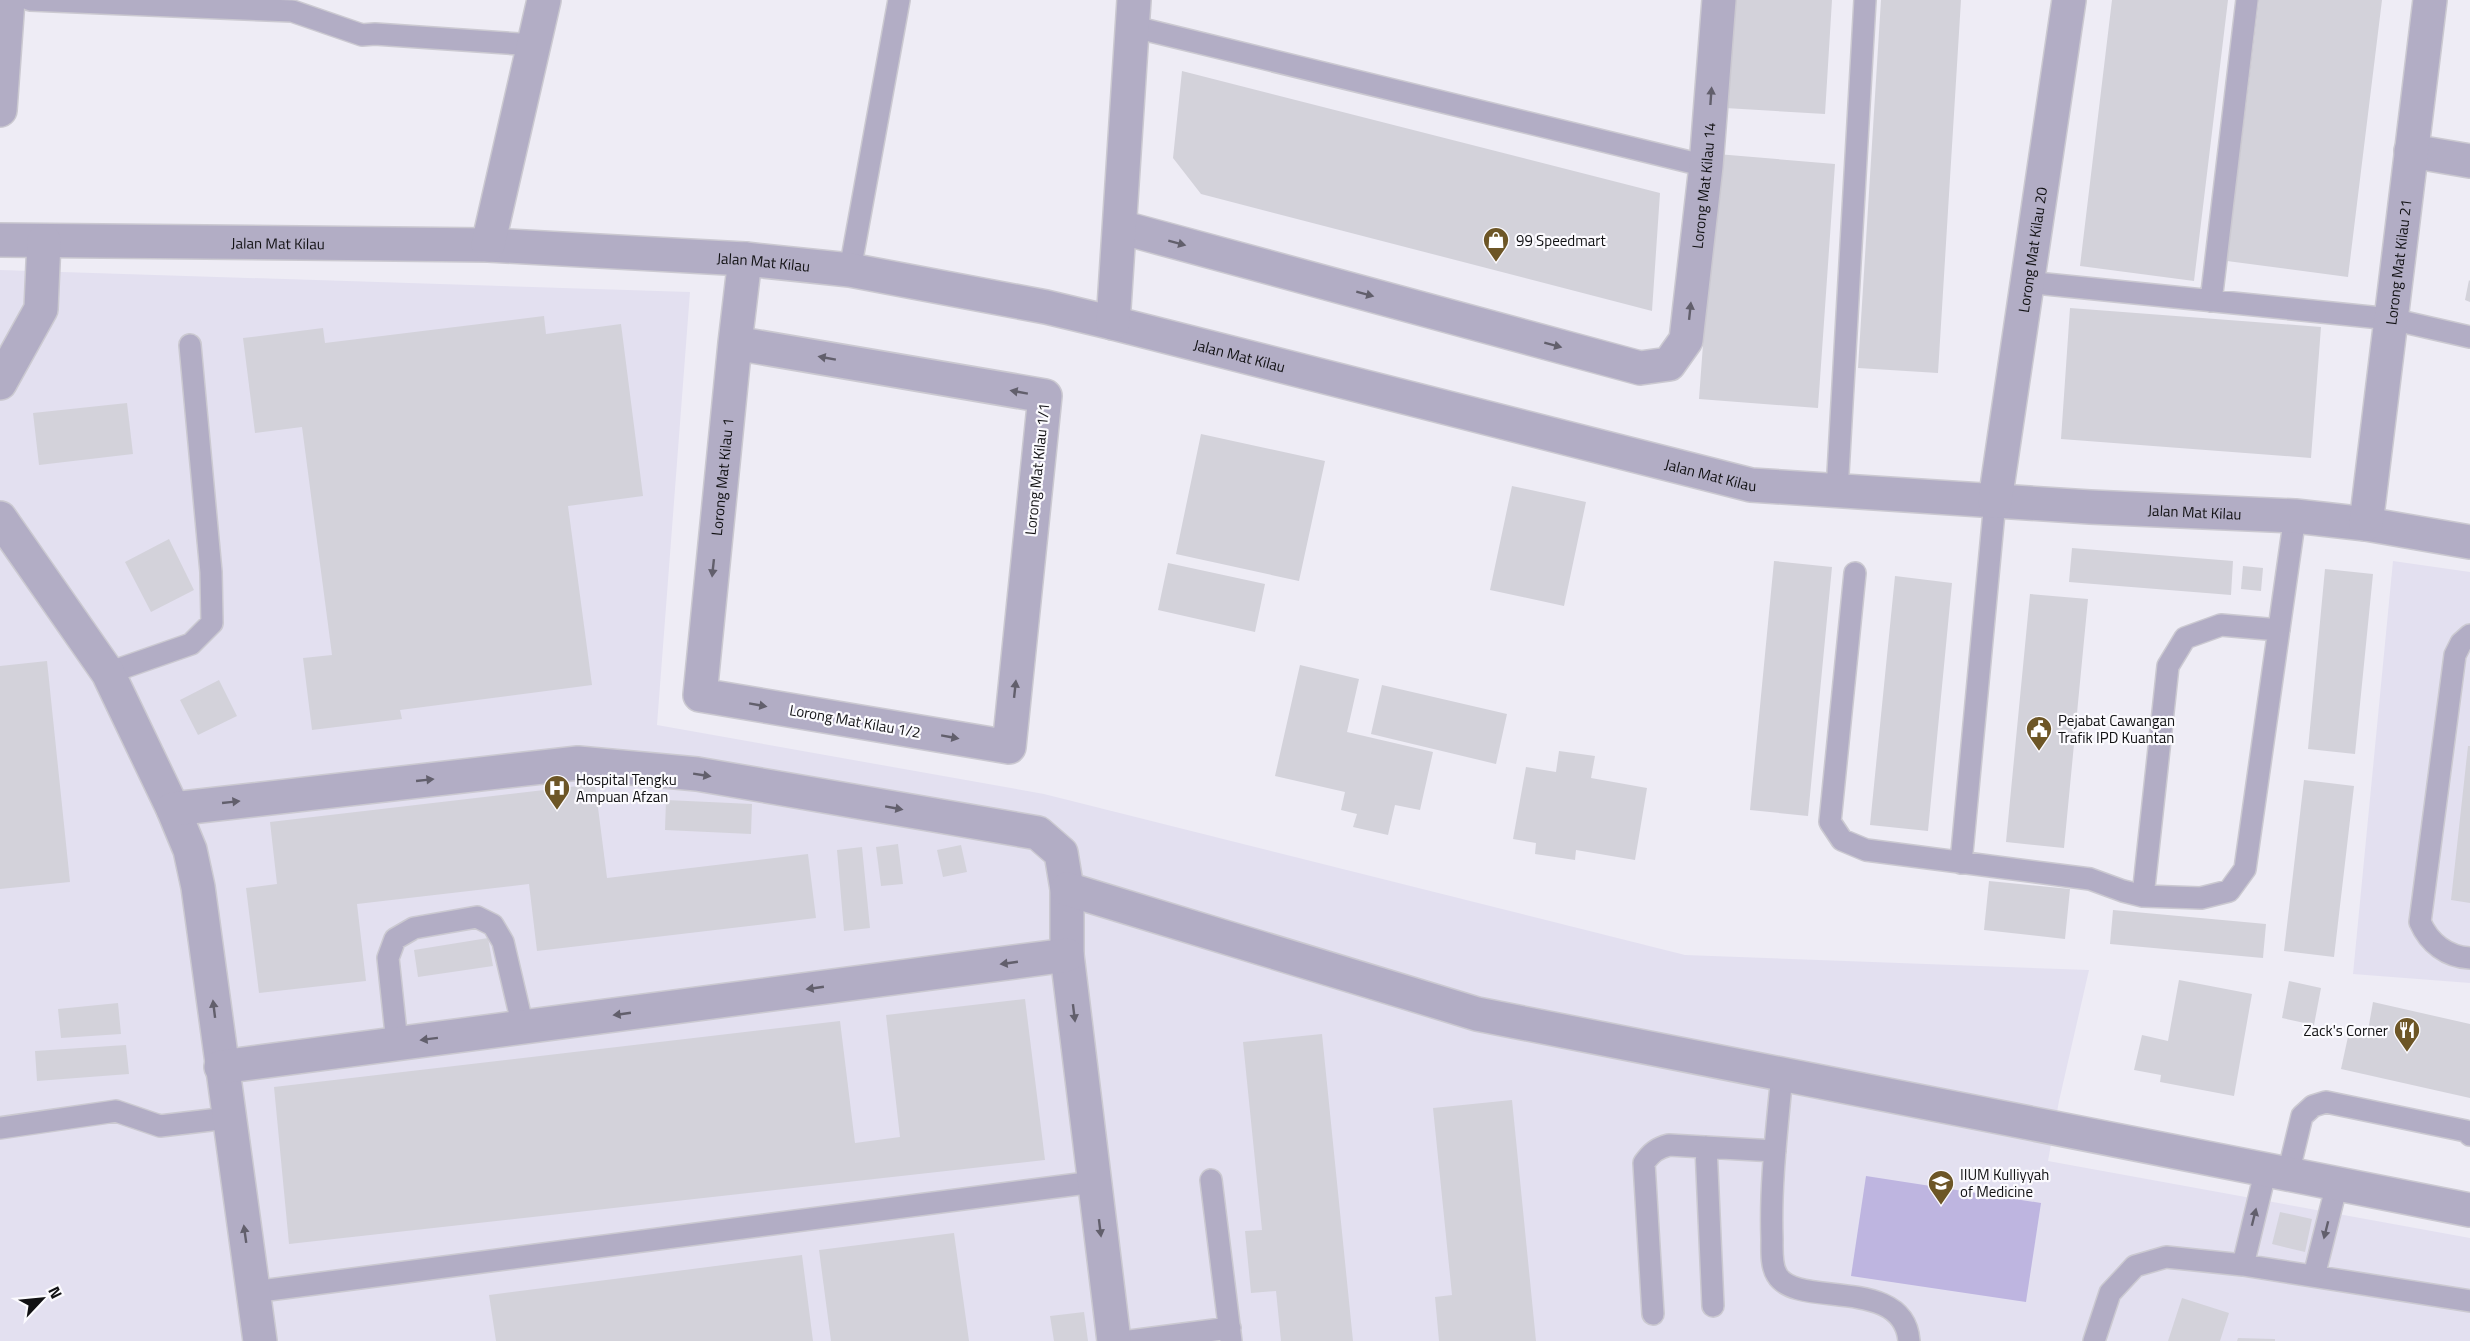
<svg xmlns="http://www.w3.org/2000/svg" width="2470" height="1341" font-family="'Titillium Web',sans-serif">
<rect width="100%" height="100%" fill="#eeecf5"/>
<path fill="#e3e0f0" d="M 0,270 L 690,292 L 657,725 L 1044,794 L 1685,955 L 2089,970 L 2059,1101 L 2048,1161 L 2470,1238 L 2470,1341 L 0,1341 Z
M 2393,561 L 2470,572 L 2470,983 L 2353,974 Z"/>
<path fill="#beb5e0" d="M 1866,1176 L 2041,1203 L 2026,1302 L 1851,1276 Z"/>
<path fill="#d3d2da" d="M 1731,0 L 1832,0 L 1825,114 L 1725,108 Z
M 1881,0 L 1961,0 L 1938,373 L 1858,368 Z
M 2112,0 L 2228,0 L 2194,281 L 2080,266 Z
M 2259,0 L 2382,0 L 2348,277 L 2227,261 Z
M 1182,71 L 1660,193 L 1652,311 L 1201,194 L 1173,158 Z
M 1717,154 L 1835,164 L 1818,408 L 1699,399 Z
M 2469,280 L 2470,281 L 2470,302 L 2465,300 Z
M 2070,308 L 2321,327 L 2311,458 L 2061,439 Z
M 544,316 L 546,334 L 621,324 L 643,496 L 568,506 L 592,685 L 400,710 L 402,719 L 312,730 L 303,658 L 332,655 L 302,427 L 255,433 L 243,338 L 323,328 L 325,343 Z
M 127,403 L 133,454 L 39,465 L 33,413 Z
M 1201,434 L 1325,461 L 1299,581 L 1176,554 Z
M 1512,486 L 1586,502 L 1564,606 L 1490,590 Z
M 169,539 L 194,590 L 151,612 L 125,562 Z
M 2072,548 L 2233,561 L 2231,595 L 2069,582 Z
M 1774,561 L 1832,567 L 1808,816 L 1750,810 Z
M 1168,563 L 1265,584 L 1255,632 L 1158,610 Z
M 2243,566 L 2263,568 L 2261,591 L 2241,589 Z
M 2325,569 L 2373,574 L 2355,754 L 2308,749 Z
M 1895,576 L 1952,583 L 1928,831 L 1870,825 Z
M 2030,594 L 2088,599 L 2064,848 L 2006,842 Z
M 47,661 L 70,882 L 0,889 L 0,666 Z
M 1300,665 L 1359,679 L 1347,732 L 1433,752 L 1420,810 L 1395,805 L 1388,835 L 1353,827 L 1357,814 L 1341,810 L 1345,792 L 1275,776 Z
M 219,680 L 237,716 L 198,735 L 180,700 Z
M 1382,685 L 1507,714 L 1496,764 L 1371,734 Z
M 2468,746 L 2470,746 L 2470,903 L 2451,900 Z
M 1559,751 L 1595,756 L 1591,778 L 1647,788 L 1635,860 L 1576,850 L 1575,860 L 1535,854 L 1536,843 L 1513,839 L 1526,767 L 1556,772 Z
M 2304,780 L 2354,786 L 2334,957 L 2284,951 Z
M 595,784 L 607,878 L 808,854 L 816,918 L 537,951 L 529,884 L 357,904 L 366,981 L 259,993 L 246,888 L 277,884 L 270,822 Z
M 666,800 L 752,804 L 751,834 L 665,830 Z
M 898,844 L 903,884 L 881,886 L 876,847 Z
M 961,845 L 967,872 L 943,877 L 937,850 Z
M 862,847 L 870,928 L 844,931 L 837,850 Z
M 1989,881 L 2070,889 L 2065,939 L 1984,930 Z
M 2113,910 L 2266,924 L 2263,958 L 2110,944 Z
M 488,938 L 493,966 L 418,977 L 414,950 Z
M 2179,980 L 2252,994 L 2234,1096 L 2160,1082 L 2161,1075 L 2134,1070 L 2142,1035 L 2168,1041 Z
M 2289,981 L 2321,988 L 2314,1025 L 2282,1018 Z
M 1025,999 L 1045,1160 L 289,1244 L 274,1087 L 840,1021 L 855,1143 L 900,1137 L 886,1015 Z
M 2373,1002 L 2470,1024 L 2470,1098 L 2341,1069 L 2349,1032 L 2367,1036 Z
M 118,1003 L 121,1034 L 61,1038 L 58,1009 Z
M 1322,1034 L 1353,1341 L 1281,1341 L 1276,1291 L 1251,1293 L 1245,1231 L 1262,1230 L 1243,1042 Z
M 126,1045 L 129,1074 L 37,1081 L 35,1051 Z
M 1512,1100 L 1536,1341 L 1439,1341 L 1435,1297 L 1452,1295 L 1433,1108 Z
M 2280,1212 L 2312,1219 L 2305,1252 L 2272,1244 Z
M 954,1233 L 969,1341 L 831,1341 L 819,1250 Z
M 802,1255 L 813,1341 L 496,1341 L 489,1295 Z
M 2182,1298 L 2229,1313 L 2220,1341 L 2168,1341 Z
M 1084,1312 L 1088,1341 L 1054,1341 L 1050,1316 Z
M 2238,1338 L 2275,1339 L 2275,1341 L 2237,1341 Z"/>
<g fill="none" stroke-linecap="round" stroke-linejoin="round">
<g stroke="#cbc9d1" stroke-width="24">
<path id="service" d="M 30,0 L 292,11 L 362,35 L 375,34 L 534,45
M 1130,26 L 1706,166
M 850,270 L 899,0
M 2026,282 L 2391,319 L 2470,337
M 2211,301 L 2247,0
M 1837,491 L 1865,0
M 1855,573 L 1830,822 L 1842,840 L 1866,850 L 2090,879 L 2123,891 L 2143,896 L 2201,898 L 2229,891 L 2245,869 L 2295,516
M 2470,635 L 2461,643 L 2455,655 L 2420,922 C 2429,943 2447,957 2470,958
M 108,673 L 191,644 L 212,623 L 211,572 L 190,345
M 1961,863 L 1995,501
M 2143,896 L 2168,666 L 2185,638 L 2221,625 L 2279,630
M 397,1043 L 388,958 L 395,939 L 414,928 L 477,917 L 493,925 L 503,942 L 523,1027
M 1782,1074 C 1777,1129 1770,1184 1772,1239 C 1772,1250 1771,1266 1777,1275 C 1796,1309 1904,1275 1909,1341
M 0,1128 L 116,1111 L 160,1126 L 228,1118
M 1706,1147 L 1713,1306
M 2288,1174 L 2302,1116 L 2313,1106 L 2326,1102 L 2466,1131 L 2470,1135
M 1211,1180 L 1231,1341
M 2243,1265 L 2266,1169
M 2314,1276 L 2337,1184
M 253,1292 L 1094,1182
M 1653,1314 L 1644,1163 C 1651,1153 1657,1148 1669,1145 L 1775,1151
M 1130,1341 L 1230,1328
M 2094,1341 L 2110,1293 L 2135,1266 L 2166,1257 L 2243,1265 L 2470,1301"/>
</g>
<g stroke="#cbc9d1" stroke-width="36">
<g id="minor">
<path d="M 0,110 L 8,0"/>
<path d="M 2411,151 L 2470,161"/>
<path id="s1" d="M 1120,227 L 1640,368 L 1669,364 L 1686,340 L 1706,166 L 1719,0"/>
<path id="s2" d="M 0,240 L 488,245 L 745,259 L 850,270 L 1046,307 L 1113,323 L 1751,485 L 2090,507 L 2295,516 L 2366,524 L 2470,542"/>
<path d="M 488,245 L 544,0"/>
<path d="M 1113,323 L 1134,0"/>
<path id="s3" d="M 735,343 L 1045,396 L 1009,747 L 700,695 L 735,343 L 745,259"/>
<path d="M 0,383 L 41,309 L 44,241"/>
<path id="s4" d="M 1995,501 L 2069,0"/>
<path d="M 0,518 L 108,673 L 173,809 L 190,850 L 198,887 L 260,1341"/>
<path id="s5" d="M 2366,524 L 2430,0"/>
<path d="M 173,809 L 578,763 L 697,774 L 1038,833 L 1061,853 L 1067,889 L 1067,955 L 1114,1341"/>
<path d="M 1067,889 L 1477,1014 L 2470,1210"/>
<path d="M 221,1067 L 1067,955"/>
</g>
</g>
<use href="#service" stroke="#b2adc5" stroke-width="21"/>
<use href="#minor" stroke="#b2adc5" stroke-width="33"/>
</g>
<defs><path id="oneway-solid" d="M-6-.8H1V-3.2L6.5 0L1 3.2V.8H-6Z" transform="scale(1.5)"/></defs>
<g fill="#625f6c">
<use href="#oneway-solid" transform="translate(1711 96) rotate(-86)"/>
<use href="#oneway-solid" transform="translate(1177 243) rotate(15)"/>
<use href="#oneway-solid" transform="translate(1365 294) rotate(15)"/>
<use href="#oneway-solid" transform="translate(1690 311) rotate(-84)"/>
<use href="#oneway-solid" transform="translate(1553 345) rotate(15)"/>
<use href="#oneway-solid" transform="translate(827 358) rotate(-170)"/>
<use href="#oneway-solid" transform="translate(1019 392) rotate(-170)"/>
<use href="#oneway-solid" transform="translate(713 568) rotate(96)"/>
<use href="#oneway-solid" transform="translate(1015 689) rotate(-84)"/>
<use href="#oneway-solid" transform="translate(758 705) rotate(10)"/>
<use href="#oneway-solid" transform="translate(950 737) rotate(10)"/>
<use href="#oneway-solid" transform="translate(702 775) rotate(9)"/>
<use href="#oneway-solid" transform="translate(425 780) rotate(-6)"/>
<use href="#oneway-solid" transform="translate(231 802) rotate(-6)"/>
<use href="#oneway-solid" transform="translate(894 808) rotate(10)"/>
<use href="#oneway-solid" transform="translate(1009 963) rotate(172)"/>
<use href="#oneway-solid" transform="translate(815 988) rotate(172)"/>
<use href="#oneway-solid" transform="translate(214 1009) rotate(-97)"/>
<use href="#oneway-solid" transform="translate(1074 1013) rotate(83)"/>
<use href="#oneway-solid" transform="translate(622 1014) rotate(172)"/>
<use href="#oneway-solid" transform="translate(429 1039) rotate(173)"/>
<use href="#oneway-solid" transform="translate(2254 1217) rotate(-76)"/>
<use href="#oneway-solid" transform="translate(1100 1228) rotate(83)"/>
<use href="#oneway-solid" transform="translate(2326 1230) rotate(104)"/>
<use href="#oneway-solid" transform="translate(245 1234) rotate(-98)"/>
</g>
<defs>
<g id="shop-pin" transform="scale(1.35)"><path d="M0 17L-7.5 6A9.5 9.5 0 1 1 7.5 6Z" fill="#6d5626" stroke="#fbfafe"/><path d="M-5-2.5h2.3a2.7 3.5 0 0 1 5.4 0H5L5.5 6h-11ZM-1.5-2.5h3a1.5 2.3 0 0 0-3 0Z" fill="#fff"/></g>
<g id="civic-pin" transform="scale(1.35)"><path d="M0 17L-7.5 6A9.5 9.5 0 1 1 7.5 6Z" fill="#6d5626" stroke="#fbfafe"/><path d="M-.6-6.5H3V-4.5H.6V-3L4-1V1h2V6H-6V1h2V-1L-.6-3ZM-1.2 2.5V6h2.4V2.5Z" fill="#fff"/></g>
<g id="hospital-pin" transform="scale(1.35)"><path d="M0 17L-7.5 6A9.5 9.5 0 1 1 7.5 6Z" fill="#6d5626" stroke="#fbfafe"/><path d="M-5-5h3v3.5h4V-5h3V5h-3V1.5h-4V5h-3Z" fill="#fff"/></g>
<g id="restaurant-pin" transform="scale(1.35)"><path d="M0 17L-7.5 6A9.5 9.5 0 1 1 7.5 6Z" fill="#6d5626" stroke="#fbfafe"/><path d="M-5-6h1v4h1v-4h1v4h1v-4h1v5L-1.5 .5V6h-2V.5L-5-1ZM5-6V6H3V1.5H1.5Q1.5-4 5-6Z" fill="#fff"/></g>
<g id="university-pin" transform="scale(1.35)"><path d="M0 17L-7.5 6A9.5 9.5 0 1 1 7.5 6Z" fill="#6d5626" stroke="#fbfafe"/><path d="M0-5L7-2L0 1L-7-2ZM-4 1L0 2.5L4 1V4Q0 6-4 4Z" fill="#fff"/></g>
</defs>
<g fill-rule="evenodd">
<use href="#shop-pin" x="1496" y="240"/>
<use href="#civic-pin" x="2039" y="729"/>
<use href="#hospital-pin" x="557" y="788"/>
<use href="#restaurant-pin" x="2407" y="1030"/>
<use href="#university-pin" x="1941" y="1183"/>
</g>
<g text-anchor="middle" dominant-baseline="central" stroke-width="4.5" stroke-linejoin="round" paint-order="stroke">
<g font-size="15" fill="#111113" stroke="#fbfafe">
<text stroke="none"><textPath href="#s1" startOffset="753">Lorong Mat Kilau 14</textPath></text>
<text stroke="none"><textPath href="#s2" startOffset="278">Jalan Mat Kilau</textPath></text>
<text stroke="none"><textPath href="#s4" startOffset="254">Lorong Mat Kilau 20</textPath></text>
<text stroke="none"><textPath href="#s2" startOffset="764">Jalan Mat Kilau</textPath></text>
<text stroke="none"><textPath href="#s5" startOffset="264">Lorong Mat Kilau 21</textPath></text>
<text stroke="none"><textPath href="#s2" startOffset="1250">Jalan Mat Kilau</textPath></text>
<text transform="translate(1037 469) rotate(-84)">Lorong Mat Kilau 1/1</text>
<text stroke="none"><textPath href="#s2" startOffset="1736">Jalan Mat Kilau</textPath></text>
<text stroke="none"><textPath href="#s3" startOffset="1200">Lorong Mat Kilau 1</textPath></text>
<text stroke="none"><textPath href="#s2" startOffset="2222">Jalan Mat Kilau</textPath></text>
<text transform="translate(855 721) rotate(10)">Lorong Mat Kilau 1/2</text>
</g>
<g font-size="15" fill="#111113" stroke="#fbfafe" text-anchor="start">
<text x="1516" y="240">99 Speedmart</text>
<text x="2058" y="720">Pejabat Cawangan<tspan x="2058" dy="17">Trafik IPD Kuantan</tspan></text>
<text x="576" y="779">Hospital Tengku<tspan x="576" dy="17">Ampuan Afzan</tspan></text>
<text x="2388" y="1030" text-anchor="end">Zack's Corner</text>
<text x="1960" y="1174">IIUM Kulliyyah<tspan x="1960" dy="17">of Medicine</tspan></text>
</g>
</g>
<g transform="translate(42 1299) rotate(64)" stroke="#fbfafe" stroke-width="4.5" paint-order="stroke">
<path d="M0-4.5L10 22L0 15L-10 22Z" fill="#111113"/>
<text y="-9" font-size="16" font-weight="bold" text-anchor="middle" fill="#111113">N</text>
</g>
</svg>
